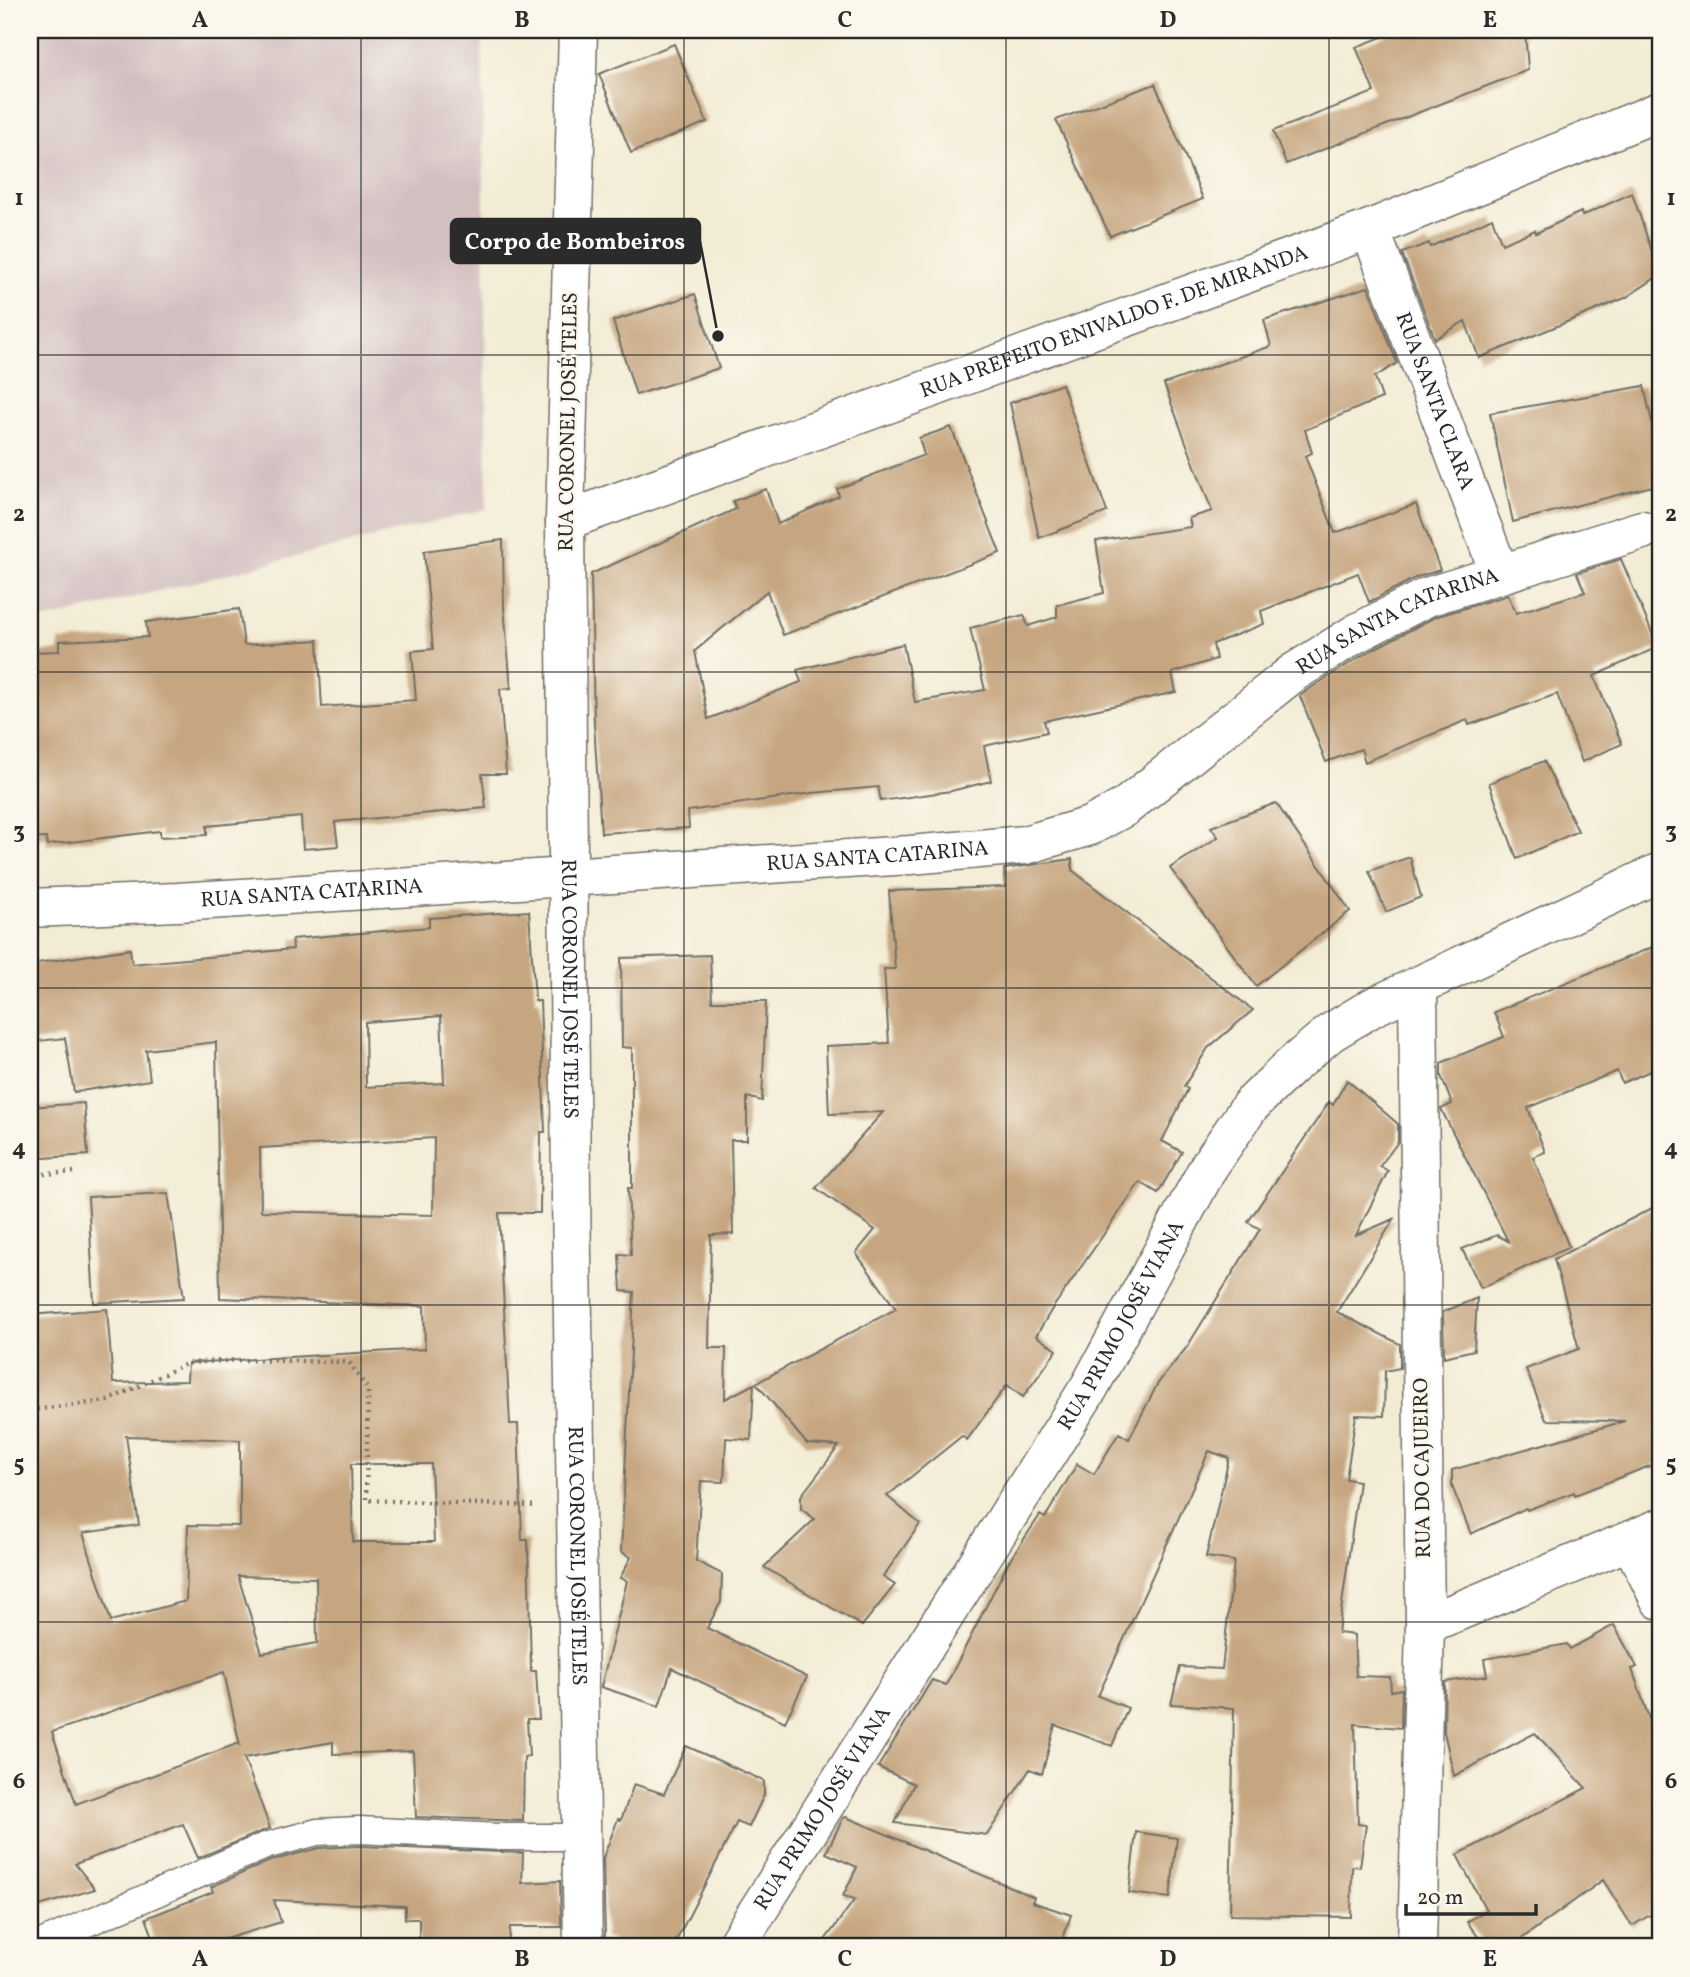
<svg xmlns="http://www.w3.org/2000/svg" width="1690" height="1977" font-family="Vollkorn,serif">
<rect width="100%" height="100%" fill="#fbf7ec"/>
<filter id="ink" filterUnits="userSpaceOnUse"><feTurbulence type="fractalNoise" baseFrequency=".0143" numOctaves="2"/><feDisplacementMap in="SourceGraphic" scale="14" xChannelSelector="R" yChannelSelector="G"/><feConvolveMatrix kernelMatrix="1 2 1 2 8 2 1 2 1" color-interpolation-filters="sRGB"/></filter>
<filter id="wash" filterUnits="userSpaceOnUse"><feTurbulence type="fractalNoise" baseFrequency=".00686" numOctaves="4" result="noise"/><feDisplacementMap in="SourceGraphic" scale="28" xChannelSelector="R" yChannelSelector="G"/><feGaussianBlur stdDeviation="1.57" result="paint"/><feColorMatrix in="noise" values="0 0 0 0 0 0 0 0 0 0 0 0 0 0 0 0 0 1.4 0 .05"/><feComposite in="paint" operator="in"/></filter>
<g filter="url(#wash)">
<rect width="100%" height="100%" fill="#f3ecd5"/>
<path fill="#d2bfc0" d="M 30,30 L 482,30 L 487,509 L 30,623 Z"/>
<g id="blocks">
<path fill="#c6a680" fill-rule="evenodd" d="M 1400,30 L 1525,30 L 1528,70 L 1286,164 L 1273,131 L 1374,92 L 1356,47 Z
M 674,44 L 707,122 L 631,153 L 599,74 Z
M 1155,84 L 1203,199 L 1110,236 L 1056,120 Z
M 1632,193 L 1660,275 L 1625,298 L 1479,358 L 1465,321 L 1435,339 L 1402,253 L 1429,243 L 1430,247 L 1492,218 L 1502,244 L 1535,230 L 1536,233 L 1581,212 L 1582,216 Z
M 1368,287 L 1397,363 L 1375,377 L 1382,398 L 1305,430 L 1312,453 L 1305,456 L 1335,533 L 1416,504 L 1440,570 L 1417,577 L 1369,602 L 1358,573 L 1261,611 L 1264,624 L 1213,644 L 1216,659 L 1172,673 L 1176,692 L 1044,721 L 1047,732 L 984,746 L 991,781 L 951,791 L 881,801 L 878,787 L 812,793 L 688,811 L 689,828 L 601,833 L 594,724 L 591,574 L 736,509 L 733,501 L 766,489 L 778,524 L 839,496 L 837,489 L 924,455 L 919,438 L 951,427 L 1000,553 L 783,635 L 767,591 L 695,651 L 708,719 L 801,682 L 797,670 L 903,644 L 915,702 L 985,690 L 970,628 L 1024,615 L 1028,626 L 1057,617 L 1057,605 L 1104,593 L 1096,541 L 1191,527 L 1189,518 L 1212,511 L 1164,384 L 1271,346 L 1264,320 Z
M 695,294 L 719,368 L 636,395 L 613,321 Z
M 1062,384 L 1107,512 L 1039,538 L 1010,403 Z
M 1644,386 L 1660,459 L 1660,484 L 1513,522 L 1490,413 Z
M 503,540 L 504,607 L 511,688 L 500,689 L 506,774 L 482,774 L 486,808 L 335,822 L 338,846 L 303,849 L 301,817 L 207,826 L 207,835 L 160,837 L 160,831 L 47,845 L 46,838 L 30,839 L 30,652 L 59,651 L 59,641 L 148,637 L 146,622 L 239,609 L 244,645 L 318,640 L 322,707 L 416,700 L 412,651 L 433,649 L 424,551 Z
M 1621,559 L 1658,647 L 1594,676 L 1622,744 L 1582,762 L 1557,694 L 1469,725 L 1467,720 L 1365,762 L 1361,749 L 1326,762 L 1300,696 L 1306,691 L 1366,653 L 1435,617 L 1508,595 L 1516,613 L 1585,592 L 1577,573 Z
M 1544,761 L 1578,831 L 1517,859 L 1489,783 Z
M 1276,803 L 1350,911 L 1256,986 L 1170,868 L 1218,837 L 1211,827 Z
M 1410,857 L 1421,897 L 1386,912 L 1369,871 Z
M 1072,859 L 1072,870 L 1253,1010 L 1208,1048 L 1184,1086 L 1188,1089 L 1162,1141 L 1182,1152 L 1158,1193 L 1140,1182 L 1052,1309 L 1036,1336 L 1057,1350 L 1023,1397 L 1007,1385 L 967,1440 L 962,1436 L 887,1496 L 920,1524 L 883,1577 L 895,1585 L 862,1626 L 764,1567 L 815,1519 L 801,1509 L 801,1496 L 839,1446 L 807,1444 L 756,1383 L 896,1309 L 856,1253 L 875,1230 L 816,1188 L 883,1112 L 829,1114 L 826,1046 L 889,1043 L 884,969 L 895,969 L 889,891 L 1005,887 L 1004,869 Z
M 529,911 L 535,1001 L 540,1001 L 545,1132 L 541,1132 L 540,1213 L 499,1213 L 510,1424 L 518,1424 L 522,1540 L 528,1540 L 531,1671 L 536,1671 L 539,1719 L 527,1719 L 529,1756 L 524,1757 L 523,1821 L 416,1817 L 413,1751 L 333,1754 L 333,1742 L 244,1758 L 270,1828 L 198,1858 L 183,1824 L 75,1864 L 95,1889 L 30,1909 L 30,1315 L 107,1309 L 113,1383 L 187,1381 L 188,1363 L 425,1349 L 424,1306 L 220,1298 L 216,1042 L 146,1050 L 150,1080 L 74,1092 L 65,1038 L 30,1042 L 30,964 L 130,949 L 132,964 L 293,949 L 292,939 L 429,927 L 429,918 ZM 441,1016 L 444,1083 L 366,1087 L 365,1022 ZM 434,1138 L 433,1215 L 261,1211 L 260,1148 ZM 126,1436 L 240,1440 L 240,1526 L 188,1525 L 186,1601 L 111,1621 L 83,1533 L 139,1525 ZM 351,1464 L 431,1464 L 434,1542 L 353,1542 ZM 238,1576 L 316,1578 L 317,1643 L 262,1653 ZM 224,1672 L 240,1746 L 239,1743 L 76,1804 L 52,1732 Z
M 1660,944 L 1660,1067 L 1622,1083 L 1617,1071 L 1528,1108 L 1545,1152 L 1533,1157 L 1569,1247 L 1481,1288 L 1462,1249 L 1497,1235 L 1508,1241 L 1441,1109 L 1452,1104 L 1441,1076 L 1441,1063 L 1504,1037 L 1494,1012 Z
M 710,955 L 712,1001 L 766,1001 L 762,1101 L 747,1097 L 747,1140 L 731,1140 L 733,1234 L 711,1235 L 709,1348 L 726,1348 L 725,1399 L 754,1384 L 751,1440 L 726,1438 L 724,1482 L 701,1481 L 696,1561 L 722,1574 L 721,1602 L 707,1628 L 807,1677 L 785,1722 L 672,1668 L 659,1706 L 601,1687 L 627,1581 L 620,1578 L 631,1557 L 621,1552 L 634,1292 L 621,1291 L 619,1254 L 631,1255 L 628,1188 L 632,1188 L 632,1048 L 622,1047 L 621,958 Z
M 1347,1080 L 1398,1124 L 1398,1142 L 1380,1166 L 1388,1171 L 1356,1235 L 1394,1219 L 1337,1312 L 1400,1344 L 1400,1368 L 1385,1371 L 1384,1416 L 1356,1415 L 1346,1479 L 1359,1481 L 1338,1633 L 1354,1635 L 1356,1676 L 1390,1677 L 1391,1691 L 1402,1689 L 1401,1728 L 1355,1724 L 1358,1824 L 1366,1825 L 1360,1867 L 1352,1866 L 1351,1917 L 1230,1915 L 1234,1708 L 1171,1704 L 1180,1667 L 1222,1669 L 1234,1561 L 1206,1557 L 1229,1458 L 1209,1451 L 1098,1696 L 1128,1708 L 1112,1746 L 1055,1725 L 1042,1774 L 1030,1769 L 987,1835 L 895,1823 L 914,1784 L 878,1767 L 932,1680 L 946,1685 L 1008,1563 L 1040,1515 L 1045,1518 L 1077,1464 L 1094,1474 L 1119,1433 L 1129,1439 L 1158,1383 L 1187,1347 L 1260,1229 L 1248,1222 L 1329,1102 L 1333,1105 Z
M 84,1103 L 88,1155 L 30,1159 L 30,1107 Z
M 168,1193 L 184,1298 L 94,1303 L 88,1197 Z
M 1660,1204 L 1660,1462 L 1575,1495 L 1574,1492 L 1527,1510 L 1526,1508 L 1471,1534 L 1452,1486 L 1452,1470 L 1625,1421 L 1546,1420 L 1526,1369 L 1579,1349 L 1554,1259 Z
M 1477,1298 L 1474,1350 L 1444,1357 L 1443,1312 Z
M 1614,1625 L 1637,1667 L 1632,1669 L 1660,1750 L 1660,1909 L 1632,1926 L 1603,1880 L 1510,1947 L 1486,1947 L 1467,1922 L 1486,1910 L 1457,1855 L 1586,1788 L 1535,1733 L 1454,1776 L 1444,1732 L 1445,1682 L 1487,1676 L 1484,1659 L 1567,1644 L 1570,1649 Z
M 686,1746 L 764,1781 L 764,1795 L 749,1827 L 737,1822 L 673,1947 L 633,1947 L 605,1938 L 603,1858 L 618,1819 L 621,1820 L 634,1784 L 664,1794 Z
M 846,1817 L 1034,1897 L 1032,1902 L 1071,1915 L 1060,1947 L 820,1947 L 855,1899 L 843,1896 L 857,1867 L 826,1853 L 843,1818 Z
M 1136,1832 L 1177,1838 L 1170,1898 L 1129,1893 Z
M 359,1846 L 523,1853 L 522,1883 L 560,1881 L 561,1927 L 510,1927 L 508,1947 L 419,1947 L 419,1919 L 405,1919 L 405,1906 L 274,1900 L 281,1922 L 222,1940 L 224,1947 L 157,1947 L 146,1918 L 213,1892 L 211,1887 L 270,1861 L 319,1848 Z"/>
</g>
</g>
<g filter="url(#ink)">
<use href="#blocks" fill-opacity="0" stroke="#716f66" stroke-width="2"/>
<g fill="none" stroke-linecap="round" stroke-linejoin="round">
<g stroke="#716f66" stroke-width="29">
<path id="lane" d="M 32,1947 L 265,1846 L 317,1832 L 359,1830 L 500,1837 L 583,1837"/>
</g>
<g stroke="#716f66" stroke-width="41">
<g id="street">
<path id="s1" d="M 578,30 L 565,521 L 571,1195 L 583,1947"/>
<path id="s2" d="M 1370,229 L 1499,572"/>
<path id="s3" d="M 565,521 L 1370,229 L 1660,111"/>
<path id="s4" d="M 30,908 L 178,902 L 910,855 L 1025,845 L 1090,826 L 1125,807 L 1293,673 L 1355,634 L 1427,597 L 1642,530"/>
<path d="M 1631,1542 L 1660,1600"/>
<path d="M 1425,1625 L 1660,1528"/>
<path id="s5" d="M 735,1947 L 1090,1386 L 1209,1166 L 1250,1106 L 1290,1067 L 1330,1033 L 1373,1007 L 1660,872"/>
<path d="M 1417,1947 L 1425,1625 L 1418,989"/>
</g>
</g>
<path stroke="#716f66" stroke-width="4.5" stroke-dasharray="2 5" stroke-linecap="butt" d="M 30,1175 L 75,1172
M 30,1410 L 107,1401 L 188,1363 L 239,1360 L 349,1362 L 368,1390 L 366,1500 L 537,1506"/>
<use href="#lane" stroke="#fff" stroke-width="26"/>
<use href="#street" stroke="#fff" stroke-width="38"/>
</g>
</g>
<path fill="none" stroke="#2b2b2b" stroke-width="2" stroke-opacity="0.55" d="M 361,30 L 361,1947M 684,30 L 684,1947M 1006,30 L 1006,1947M 1329,30 L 1329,1947M 30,355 L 1660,355M 30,672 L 1660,672M 30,988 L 1660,988M 30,1305 L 1660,1305M 30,1622 L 1660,1622"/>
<g text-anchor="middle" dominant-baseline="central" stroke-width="5" stroke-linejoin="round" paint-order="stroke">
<g font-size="21" fill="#2b2b2b" stroke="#fbf7ec">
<text stroke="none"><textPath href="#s3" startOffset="584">RUA PREFEITO ENIVALDO F. DE MIRANDA</textPath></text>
<text stroke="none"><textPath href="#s2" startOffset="184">RUA SANTA CLARA</textPath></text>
<text transform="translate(569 422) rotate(-89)">RUA CORONEL JOSÉ TELES</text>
<text stroke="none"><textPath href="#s4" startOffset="1437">RUA SANTA CATARINA</textPath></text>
<text stroke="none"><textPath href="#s4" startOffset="849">RUA SANTA CATARINA</textPath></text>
<text stroke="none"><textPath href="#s4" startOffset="282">RUA SANTA CATARINA</textPath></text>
<text stroke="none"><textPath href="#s1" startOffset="959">RUA CORONEL JOSÉ TELES</textPath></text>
<text stroke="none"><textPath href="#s5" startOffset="732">RUA PRIMO JOSÉ VIANA</textPath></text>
<text transform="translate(1423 1468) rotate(-91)">RUA DO CAJUEIRO</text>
<text stroke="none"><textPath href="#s1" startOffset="1526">RUA CORONEL JOSÉ TELES</textPath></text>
<text stroke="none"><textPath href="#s5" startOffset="164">RUA PRIMO JOSÉ VIANA</textPath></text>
</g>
</g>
<path fill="none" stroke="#2b2b2b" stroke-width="2.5" d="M718 336L700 241"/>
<circle fill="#2b2b2b" stroke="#fbf7ec" stroke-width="2.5" cx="718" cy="336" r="7"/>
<rect fill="#2b2b2b" stroke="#2b2b2b" stroke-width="2.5" x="451" y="219" width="249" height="44" rx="7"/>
<g font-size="23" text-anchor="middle" font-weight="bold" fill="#fff">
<text x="575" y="249">Corpo de Bombeiros</text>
</g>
<rect width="1690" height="1977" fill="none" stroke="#fbf7ec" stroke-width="77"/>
<path d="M1406 1904v10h130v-10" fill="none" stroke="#2b2b2b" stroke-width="3.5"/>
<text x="1417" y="1904" font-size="21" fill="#2b2b2b" stroke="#fbf7ec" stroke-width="5" paint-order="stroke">20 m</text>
<rect x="38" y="38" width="1614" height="1900" fill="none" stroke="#2b2b2b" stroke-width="2.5"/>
<g font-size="23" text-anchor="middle" font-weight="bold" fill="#2b2b2b">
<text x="200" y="27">A</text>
<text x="522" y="27">B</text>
<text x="845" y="27">C</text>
<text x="1168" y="27">D</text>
<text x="1490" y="27">E</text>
<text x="19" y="205">1</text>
<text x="1671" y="205">1</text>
<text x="19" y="521">2</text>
<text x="1671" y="521">2</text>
<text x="19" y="838">3</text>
<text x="1671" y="838">3</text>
<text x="19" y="1155">4</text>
<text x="1671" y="1155">4</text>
<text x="19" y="1471">5</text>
<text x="1671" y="1471">5</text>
<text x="19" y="1788">6</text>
<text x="1671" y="1788">6</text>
<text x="200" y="1966">A</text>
<text x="522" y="1966">B</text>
<text x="845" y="1966">C</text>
<text x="1168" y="1966">D</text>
<text x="1490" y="1966">E</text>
</g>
</svg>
